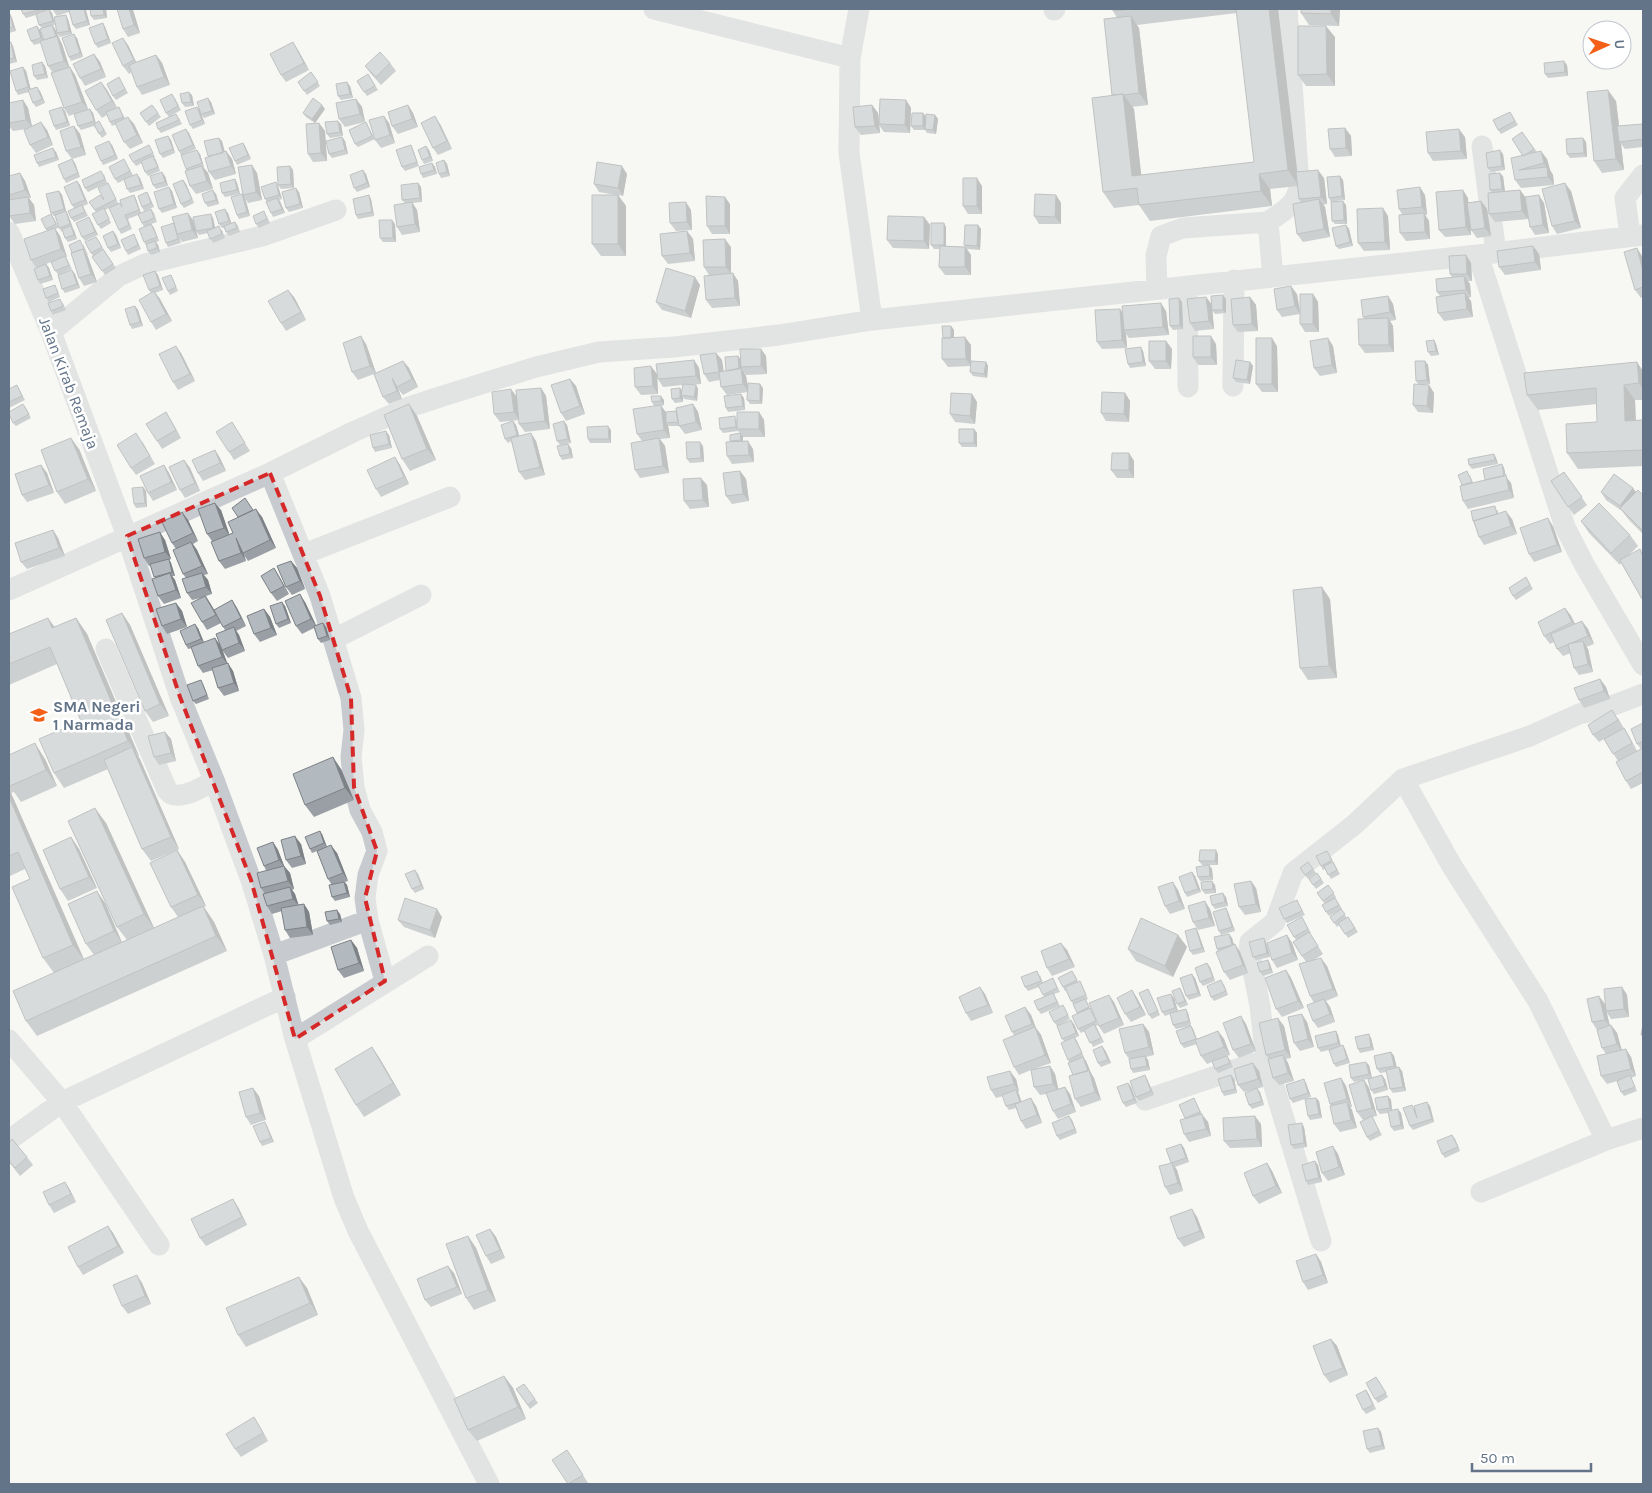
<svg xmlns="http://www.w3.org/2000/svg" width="1652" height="1493" font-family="Karla,sans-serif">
<rect width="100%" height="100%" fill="#f7f7f4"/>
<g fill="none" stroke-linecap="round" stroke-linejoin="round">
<path stroke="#c7cace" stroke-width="21" d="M 654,9 L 850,58
M 859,9 L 850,58 L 849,153 L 872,320
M 1054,10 L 1055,9
M 1482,146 L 1496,253
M 9,232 L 51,332 L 127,536 L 180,697 L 214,780 L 251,880 L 274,955 L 295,1039 L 344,1198 L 358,1231 L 489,1484
M 1630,236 L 1625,198 L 1643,175
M 1478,255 L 1565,527 L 1584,564 L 1643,665
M 1273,277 L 1268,222 C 1283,211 1297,205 1299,186 L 1287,9
M 1187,286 L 1188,387
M 1157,289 L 1156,256 L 1161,236 L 1183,228 L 1268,222
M 51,332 L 119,276 L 145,264 L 262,236 L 336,210
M 1233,386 L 1234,280
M 270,473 L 320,596 L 351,698 L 354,730 L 351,757 L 354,787 L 360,810 L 372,832 L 377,851 L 368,875 L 365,898 L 368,920 L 385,981
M 304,554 L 450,497
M 9,590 L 270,473 L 353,432 L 409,407 L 446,395 L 536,367 L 599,352 L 674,347 L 779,335 L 872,320 L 1478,255 L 1643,235
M 334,639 L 421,595
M 106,649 L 167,790 L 171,794 C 183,799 204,787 214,780
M 1403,779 L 1452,866 L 1538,1001 L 1606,1140 L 1643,1128
M 274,955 L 368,920
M 295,1039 L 428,956
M 9,1040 L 62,1102 L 159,1245
M 1145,1100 L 1261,1061
M 9,1140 L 62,1102 L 285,997
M 1481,1192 L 1606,1140
M 1321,1241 L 1266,1060 L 1260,1006 L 1249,950 L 1250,942 L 1275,922 L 1293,873 L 1355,824 L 1403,779 L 1530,736 L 1579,714 L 1606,708 L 1643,694"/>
</g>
<path fill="#999fa4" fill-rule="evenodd" d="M 21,9 L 48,9 L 52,13 L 55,25 L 53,25 L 55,29 L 59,38 L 62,44 L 69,67 L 75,75 L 88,109 L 93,113 L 96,123 L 99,121 L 107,134 L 102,138 L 94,126 L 81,130 L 78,126 L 74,114 L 69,116 L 64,108 L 53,73 L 48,66 L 41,43 L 34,45 L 31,41 L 40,30 L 43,40 L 44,40 L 42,28 L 39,25 L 36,15 L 26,18 L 23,14 Z
M 52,9 L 85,9 L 90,25 L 76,29 L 73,25 L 69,12 L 57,16 Z
M 90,9 L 106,9 L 107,18 L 94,20 L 91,16 Z
M 1113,9 L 1278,9 L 1297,172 L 1324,178 L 1327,204 L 1323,205 L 1325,207 L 1330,237 L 1303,242 L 1297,234 L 1301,202 L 1299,199 L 1298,186 L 1270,189 L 1272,206 L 1150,221 L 1139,205 L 1114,208 L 1103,192 L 1112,95 L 1117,18 L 1113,11 ZM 1237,13 L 1254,162 L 1141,175 L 1134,109 L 1132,107 L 1148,105 L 1139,28 L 1137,25 Z
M 1301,9 L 1340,9 L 1339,26 L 1309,25 L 1301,13 Z
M 133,10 L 140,33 L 128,37 L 123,29 Z
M 9,14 L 10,14 L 12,18 L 16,31 L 9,33 Z
M 68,19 L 72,34 L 60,37 L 57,33 Z
M 105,27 L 111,43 L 98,48 L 95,44 Z
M 1335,37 L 1335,86 L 1306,86 L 1298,75 Z
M 77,38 L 83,57 L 71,61 L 69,57 Z
M 9,43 L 13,46 L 17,62 L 9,64 Z
M 128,45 L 136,62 L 156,55 L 162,63 L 170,85 L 142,95 L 137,87 L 131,72 L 129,74 L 123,66 Z
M 298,50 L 309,70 L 286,82 L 281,75 Z
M 94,54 L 100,62 L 106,77 L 85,86 L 80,78 Z
M 42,62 L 45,66 L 48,78 L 37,80 L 34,76 Z
M 390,63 L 396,71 L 381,85 L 371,74 L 365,66 Z
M 1567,65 L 1568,76 L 1548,78 L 1545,74 Z
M 23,67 L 26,71 L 31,90 L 40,91 L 45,103 L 36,107 L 33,103 L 29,92 L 18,95 L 16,91 Z
M 311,72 L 320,86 L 307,95 L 298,82 Z
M 368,74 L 378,90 L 367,96 L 357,81 Z
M 121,81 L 128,93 L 116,100 L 113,96 Z
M 101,82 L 107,90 L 117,108 L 119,107 L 121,111 L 125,118 L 134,124 L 143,143 L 130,149 L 124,142 L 116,124 L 112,126 L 110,122 L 107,115 L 102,118 L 96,110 Z
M 350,86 L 353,98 L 341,100 L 338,96 Z
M 192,95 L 194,106 L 185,107 L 182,103 Z
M 175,98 L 181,110 L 169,117 L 166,113 Z
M 356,99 L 362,107 L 365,122 L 345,127 L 339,119 Z
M 23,100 L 28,108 L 32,126 L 47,130 L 53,145 L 36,153 L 30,145 L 27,129 L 13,131 L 9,126 L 9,103 Z
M 906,100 L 911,108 L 910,133 L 884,132 L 879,125 L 880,133 L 861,135 L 855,127 L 872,105 L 878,113 L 879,122 Z
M 1616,101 L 1619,126 L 1643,124 L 1643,147 L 1625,149 L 1621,144 L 1624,170 L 1602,173 L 1594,161 Z
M 211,102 L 215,114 L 204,118 L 201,114 Z
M 152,105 L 161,117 L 149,126 L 140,113 Z
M 408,105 L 413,113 L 418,127 L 398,134 L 392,126 Z
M 62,107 L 65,111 L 70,126 L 56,130 L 54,126 Z
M 197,107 L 200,111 L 205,124 L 193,129 L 190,125 Z
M 325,109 L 315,123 L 306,117 L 303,113 Z
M 1510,112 L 1518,125 L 1501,134 L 1498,130 Z
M 923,113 L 926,117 L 935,115 L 938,119 L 936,134 L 927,133 L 925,130 L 914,130 L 911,126 Z
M 179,118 L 182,124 L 161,133 L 158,129 Z
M 366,122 L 375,139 L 358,147 L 355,144 Z
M 319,123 L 325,131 L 327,161 L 313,162 L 308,154 Z
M 389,123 L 395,143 L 381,148 L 375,140 Z
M 341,124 L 343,136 L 330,138 L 327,134 Z
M 440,124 L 452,149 L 438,155 L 433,148 Z
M 74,126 L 80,134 L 86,155 L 72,159 L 66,151 Z
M 1345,128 L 1351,136 L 1352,156 L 1335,157 L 1330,149 Z
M 1522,132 L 1537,152 L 1547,159 L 1550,170 L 1553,175 L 1554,185 L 1521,188 L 1515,180 L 1523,156 Z
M 189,133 L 196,149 L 181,155 L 179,151 Z
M 168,136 L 171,140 L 175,153 L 163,158 L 160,154 Z
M 342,137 L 345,141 L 348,154 L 332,158 L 329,154 Z
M 1465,137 L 1467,159 L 1433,161 L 1428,153 Z
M 219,138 L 222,141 L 224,152 L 226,151 L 232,159 L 236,174 L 215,180 L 209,172 L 208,157 Z
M 1583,138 L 1586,142 L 1587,157 L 1570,158 L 1567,154 Z
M 243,143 L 245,146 L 251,159 L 237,165 L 235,161 Z
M 112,145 L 118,159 L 103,165 L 101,161 Z
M 149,145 L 155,157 L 154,157 L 160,171 L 148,176 L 145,172 L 142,163 L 136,166 L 133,162 Z
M 411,145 L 413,149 L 419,166 L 405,171 L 402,167 Z
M 426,146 L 429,150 L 433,161 L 424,164 L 422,160 Z
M 56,152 L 59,160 L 39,167 L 37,163 Z
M 200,154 L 204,167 L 204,168 L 208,173 L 213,189 L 196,194 L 190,186 L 187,171 L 186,169 Z
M 1503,154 L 1505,170 L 1491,172 L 1488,168 Z
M 444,160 L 447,164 L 450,176 L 441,178 L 439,174 Z
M 75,163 L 80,177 L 66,183 L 64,179 Z
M 126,163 L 133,175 L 130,177 L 140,178 L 144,189 L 130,193 L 127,189 L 124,180 L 118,183 L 115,179 Z
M 432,163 L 435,167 L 437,174 L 423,178 L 421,174 Z
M 290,166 L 293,170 L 294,188 L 281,189 L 278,185 Z
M 20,173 L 25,181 L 31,198 L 29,198 L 34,205 L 36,221 L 15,224 L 9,216 L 9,176 Z
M 257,173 L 262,200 L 248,203 L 245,198 L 250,216 L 239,219 L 237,215 L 242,194 Z
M 104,174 L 107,183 L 88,192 L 85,188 Z
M 366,174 L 370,187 L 357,192 L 354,188 Z
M 627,174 L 623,196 L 618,195 L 626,206 L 626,256 L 601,256 L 592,244 L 616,195 L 599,192 L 594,184 Z
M 165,176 L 168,186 L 156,189 L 153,185 Z
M 1340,176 L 1343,180 L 1345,200 L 1335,201 L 1346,205 L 1347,224 L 1335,224 L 1332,221 L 1331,202 L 1329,198 Z
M 1503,176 L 1505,191 L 1520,190 L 1525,197 L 1544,203 L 1549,233 L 1535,235 L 1530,227 L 1526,202 L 1528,219 L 1495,222 L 1489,214 L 1492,192 L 1490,190 Z
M 235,179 L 237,183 L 240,194 L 225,197 L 222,193 Z
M 183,180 L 186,184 L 194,203 L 184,208 L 181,204 Z
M 77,181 L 80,185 L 88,204 L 83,206 L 88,216 L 74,222 L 71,218 L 74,208 L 72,205 Z
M 418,183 L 421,187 L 422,202 L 412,203 L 417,210 L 420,232 L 402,235 L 397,227 L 405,203 L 402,200 Z
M 278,186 L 282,199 L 279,200 L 285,213 L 273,217 L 271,213 L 267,202 L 265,199 Z
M 982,186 L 982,214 L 968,214 L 963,206 Z
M 110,187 L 118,203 L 122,207 L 134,195 L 136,199 L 141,213 L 151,209 L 154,213 L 157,222 L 151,224 L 154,228 L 159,241 L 156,242 L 158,245 L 160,252 L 151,255 L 148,251 L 146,245 L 144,242 L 144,227 L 138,215 L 128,219 L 132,229 L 121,234 L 119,230 L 109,208 L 105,210 L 111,223 L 101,229 L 98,225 L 96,212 L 89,202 L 104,200 Z
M 59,191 L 62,195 L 66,211 L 68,215 L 77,239 L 68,242 L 65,238 L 63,231 L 62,232 L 59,228 L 55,216 L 54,216 L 51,213 Z
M 172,191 L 177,208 L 162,213 L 159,209 Z
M 1571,191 L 1581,228 L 1557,234 L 1552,226 Z
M 147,192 L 149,196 L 154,207 L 144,211 L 142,207 Z
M 299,192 L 303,208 L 289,212 L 286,208 Z
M 216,194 L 219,204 L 208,207 L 205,203 Z
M 1056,195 L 1061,203 L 1061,224 L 1039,224 L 1034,216 Z
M 1425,195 L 1427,215 L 1425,215 L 1429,221 L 1430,239 L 1406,241 L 1400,233 L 1402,214 L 1399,209 Z
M 1468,198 L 1468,203 L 1481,201 L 1487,209 L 1491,236 L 1477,238 L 1471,230 L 1470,225 L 1471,235 L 1445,237 L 1439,230 Z
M 371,199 L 374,216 L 358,219 L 356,215 Z
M 730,204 L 730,234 L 712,234 L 707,226 Z
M 691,210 L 692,230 L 676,231 L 670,223 Z
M 228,213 L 231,223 L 235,222 L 238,226 L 240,232 L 229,236 L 226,232 L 224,228 L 222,228 L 219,224 Z
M 51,214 L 54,218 L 59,228 L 55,229 L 60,236 L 67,257 L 66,257 L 72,269 L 58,275 L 75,274 L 80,288 L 65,293 L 62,289 L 58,275 L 51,262 L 36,268 L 31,260 L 47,231 L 46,229 Z
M 266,215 L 270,223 L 259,228 L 256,224 Z
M 1388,216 L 1390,250 L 1364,251 L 1358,243 Z
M 89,217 L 98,235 L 85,241 L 82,237 Z
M 924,217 L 930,225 L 929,249 L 893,248 L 887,240 Z
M 213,218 L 215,228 L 222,230 L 225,238 L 213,243 L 208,233 L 199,235 L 196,231 Z
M 193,220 L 198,238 L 182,242 L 180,238 L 181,243 L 168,247 L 166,243 Z
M 395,224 L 396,242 L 383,242 L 380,238 Z
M 978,225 L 981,229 L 980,250 L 967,249 L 971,255 L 971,275 L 945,275 L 939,267 L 940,249 L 934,249 L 931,245 L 946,227 L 946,246 L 965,247 L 964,245 Z
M 1346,225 L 1349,229 L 1353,246 L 1339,249 L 1336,246 Z
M 113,231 L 116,235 L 121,248 L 111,252 L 108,248 Z
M 687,231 L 693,239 L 695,261 L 668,264 L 662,256 Z
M 136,238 L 141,249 L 128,255 L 126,251 Z
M 99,241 L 103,249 L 116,268 L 105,275 L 91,253 Z
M 83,244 L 88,255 L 87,255 L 97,282 L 84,286 L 79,278 Z
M 1533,246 L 1539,254 L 1541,270 L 1505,275 L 1499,267 Z
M 731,247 L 731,274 L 738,281 L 740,306 L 712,308 L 706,300 L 709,275 L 704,267 Z
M 1466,255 L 1471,263 L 1472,281 L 1468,281 L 1470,284 L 1471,297 L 1468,298 L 1471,301 L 1473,317 L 1444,321 L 1438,313 L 1440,296 L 1437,292 L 1452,277 L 1450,274 Z
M 1642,256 L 1643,260 L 1643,297 L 1641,298 L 1635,290 Z
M 46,264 L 49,268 L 53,280 L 40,284 L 38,280 Z
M 155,271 L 158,275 L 163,290 L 155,293 L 160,299 L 172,321 L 156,330 L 151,322 L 151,293 L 149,290 Z
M 173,279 L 178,291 L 170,295 L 168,291 Z
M 700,285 L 691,318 L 662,310 L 656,302 Z
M 57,289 L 60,297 L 49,302 L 46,298 Z
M 1297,294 L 1300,312 L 1313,294 L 1318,302 L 1319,332 L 1305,332 L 1300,324 L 1300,314 L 1282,317 L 1277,310 Z
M 1388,296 L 1393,304 L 1396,320 L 1390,321 L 1393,326 L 1394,352 L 1365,353 L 1359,345 L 1365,319 L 1363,317 Z
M 294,297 L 306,320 L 286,331 L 281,323 Z
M 1206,297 L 1212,305 L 1226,299 L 1226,313 L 1215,314 L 1212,310 L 1214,329 L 1195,331 L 1190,323 Z
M 1250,297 L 1256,305 L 1258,331 L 1238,332 L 1233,325 Z
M 1182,302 L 1183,329 L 1173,330 L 1170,326 Z
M 63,303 L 66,310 L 53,315 L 51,311 Z
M 135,306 L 138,310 L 143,326 L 132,329 L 130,325 Z
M 1120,309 L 1122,312 L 1166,311 L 1169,335 L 1129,338 L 1126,334 L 1127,348 L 1102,349 L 1097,342 Z
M 951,326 L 954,330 L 954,338 L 971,345 L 971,362 L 986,362 L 988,366 L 987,378 L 973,376 L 970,372 L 971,366 L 948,367 L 942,359 L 943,338 Z
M 1434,340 L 1436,344 L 1439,355 L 1431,356 L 1428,352 Z
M 1166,341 L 1172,349 L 1171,369 L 1155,369 L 1149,361 Z
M 366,344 L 376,373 L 403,361 L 409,368 L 418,387 L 403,395 L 398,389 L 402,399 L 389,404 L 383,397 L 374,374 L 358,380 L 352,372 Z
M 1216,344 L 1217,365 L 1198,365 L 1193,357 Z
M 1277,346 L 1278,392 L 1262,392 L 1256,384 Z
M 1333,346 L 1337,373 L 1320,376 L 1314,368 Z
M 761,349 L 766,356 L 767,374 L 746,375 L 741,368 L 746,376 L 748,388 L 763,388 L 762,404 L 750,404 L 747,400 L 748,392 L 727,395 L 721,387 L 720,380 L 709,382 L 704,374 L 716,353 L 722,360 L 723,371 L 726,371 L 738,356 L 740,359 Z
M 1143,351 L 1146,366 L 1130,368 L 1128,364 Z
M 181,353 L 195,381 L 178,390 L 173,382 Z
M 694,360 L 699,368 L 701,384 L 691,385 L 696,385 L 698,389 L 697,401 L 684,399 L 683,397 L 683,402 L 675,403 L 672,399 L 682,391 L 683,385 L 663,387 L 658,379 Z
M 1425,361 L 1428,365 L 1430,384 L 1421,385 L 1429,385 L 1434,393 L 1433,413 L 1418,412 L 1413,405 L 1419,385 L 1416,381 Z
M 1250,362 L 1253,366 L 1250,384 L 1236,382 L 1233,378 Z
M 1643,371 L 1643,400 L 1635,400 L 1636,420 L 1643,420 L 1643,466 L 1578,469 L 1567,453 L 1597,422 L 1597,404 L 1538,410 L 1527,395 Z
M 657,374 L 658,394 L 641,395 L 635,387 Z
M 570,379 L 576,386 L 585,414 L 566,421 L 561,413 Z
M 17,385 L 25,400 L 9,408 L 9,389 Z
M 541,388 L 546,396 L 550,429 L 525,432 L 519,424 L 519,420 L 500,422 L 494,414 L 516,396 Z
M 1125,393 L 1130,401 L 1129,422 L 1106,421 L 1101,413 Z
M 972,394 L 977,402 L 975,424 L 955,422 L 950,414 Z
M 744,398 L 745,410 L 728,412 L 726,408 Z
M 664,400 L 664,405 L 661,406 L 666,412 L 676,411 L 693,404 L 698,412 L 702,430 L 685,434 L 679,426 L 669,426 L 668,425 L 670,438 L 660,439 L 665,446 L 669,473 L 640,478 L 635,470 L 642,441 L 637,434 L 654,406 L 652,402 Z
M 409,404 L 417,416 L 436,460 L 410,471 L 402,459 Z
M 26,408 L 31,418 L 16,426 L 13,423 Z
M 166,412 L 181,438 L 162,449 L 157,441 Z
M 759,412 L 764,420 L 765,437 L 743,437 L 743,441 L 753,449 L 754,462 L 732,464 L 727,456 L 730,441 L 740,433 L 738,431 L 723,433 L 720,429 L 737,419 Z
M 513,421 L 516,425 L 519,436 L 536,441 L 545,475 L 525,480 L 519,472 L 511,441 L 508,443 L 505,439 Z
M 232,422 L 250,451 L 234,460 L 229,452 Z
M 567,425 L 571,443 L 560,445 L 557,441 Z
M 974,429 L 977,433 L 977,447 L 962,447 L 959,443 Z
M 611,430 L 611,443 L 590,443 L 588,439 Z
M 389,435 L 392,448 L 375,452 L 373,448 Z
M 142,441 L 155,464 L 136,475 L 131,468 Z
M 703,446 L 704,462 L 690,463 L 687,459 Z
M 571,448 L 573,458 L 562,460 L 560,456 Z
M 79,449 L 96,491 L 65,504 L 57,492 Z
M 215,450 L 220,458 L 226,471 L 203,481 L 198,473 Z
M 1129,453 L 1134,461 L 1134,478 L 1117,478 L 1111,470 Z
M 1494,454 L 1496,458 L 1498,464 L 1472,469 L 1469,465 Z
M 395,457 L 400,465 L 409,484 L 381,497 L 376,489 Z
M 184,460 L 190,468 L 200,491 L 185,498 L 180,490 Z
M 1502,464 L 1504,468 L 1506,477 L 1511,483 L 1514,498 L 1468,509 L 1463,501 L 1462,485 L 1470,475 L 1473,483 L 1485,480 Z
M 41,465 L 47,473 L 54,493 L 27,502 L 22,495 Z
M 164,465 L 169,473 L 177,490 L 153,501 L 148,493 Z
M 740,471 L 746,479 L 749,501 L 732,504 L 726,496 Z
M 1564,472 L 1587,505 L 1574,515 L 1551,481 Z
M 707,485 L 709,507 L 690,509 L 684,501 Z
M 143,487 L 146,491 L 147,507 L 136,508 L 134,504 Z
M 1633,488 L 1636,492 L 1643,495 L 1643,534 L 1629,520 L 1622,511 L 1606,500 L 1601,492 Z
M 221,510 L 229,535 L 233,533 L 253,511 L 262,517 L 276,548 L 248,561 L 244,555 L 246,561 L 225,569 L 219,561 L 212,541 L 207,534 Z
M 1498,510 L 1498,513 L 1512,519 L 1517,534 L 1484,545 L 1479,537 L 1473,521 Z
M 182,512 L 188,520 L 198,541 L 193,544 L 197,550 L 208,574 L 204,575 L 208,580 L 212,594 L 206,596 L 215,611 L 232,600 L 237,608 L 246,626 L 236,631 L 239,635 L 245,651 L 228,658 L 222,650 L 227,663 L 233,671 L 239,691 L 224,696 L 218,688 L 213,670 L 203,673 L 198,666 L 192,648 L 188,649 L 186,645 L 198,628 L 204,642 L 221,646 L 225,630 L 221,623 L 207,630 L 202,622 L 201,598 L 192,600 L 187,593 L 186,578 L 183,574 L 176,549 L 172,543 Z
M 1581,521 L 1630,535 L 1638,546 L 1629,555 L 1643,555 L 1643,601 L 1621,563 L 1620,565 L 1589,533 Z
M 1553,526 L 1562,552 L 1534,562 L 1529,554 Z
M 53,530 L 58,538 L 65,556 L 27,569 L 21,562 Z
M 165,540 L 171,559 L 169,560 L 171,563 L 175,576 L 172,576 L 175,580 L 181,598 L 164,604 L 158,596 L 155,578 L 151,565 L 149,566 L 144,558 Z
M 291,561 L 297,568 L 305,589 L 292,595 L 286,587 Z
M 274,568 L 289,594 L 277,601 L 271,593 Z
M 1526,577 L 1533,589 L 1516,600 L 1513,596 Z
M 1330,599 L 1337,678 L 1308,680 L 1300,668 Z
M 305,602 L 316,626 L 323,623 L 326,627 L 330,640 L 321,643 L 318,639 L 314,628 L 302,634 L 296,626 Z
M 176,603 L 182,611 L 187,627 L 167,634 L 162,626 Z
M 285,606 L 291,623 L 279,628 L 276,624 Z
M 1565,608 L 1571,616 L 1575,624 L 1588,629 L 1594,644 L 1586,647 L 1588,649 L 1593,672 L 1579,675 L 1574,668 L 1571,653 L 1563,656 L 1557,649 L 1554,642 L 1550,644 L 1544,636 Z
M 264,609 L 270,617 L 277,635 L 260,642 L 254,634 Z
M 122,613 L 130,625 L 169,716 L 153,722 L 145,711 Z
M 76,618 L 87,634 L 139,756 L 138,756 L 179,849 L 151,861 L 142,849 L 108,769 L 64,788 L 54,773 L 81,721 L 57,664 L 9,685 L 9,634 L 55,627 Z
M 1600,679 L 1606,687 L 1610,699 L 1584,708 L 1579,700 Z
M 203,684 L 209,699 L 196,704 L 193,701 Z
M 1618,718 L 1637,751 L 1641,749 L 1637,744 L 1643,723 L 1643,783 L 1631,789 L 1626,781 L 1618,761 L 1604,739 L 1599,742 L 1593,735 Z
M 165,732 L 171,739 L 176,761 L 159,765 L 154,757 Z
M 9,755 L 45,759 L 57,786 L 21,802 L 14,792 L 11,793 L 84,959 L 94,955 L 86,944 L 105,903 L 122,942 L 127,940 L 117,927 L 106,823 L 154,928 L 178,917 L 171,907 L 177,850 L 185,862 L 206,906 L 204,907 L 214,922 L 227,951 L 37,1036 L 26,1021 L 54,973 L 43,958 L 30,879 L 25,869 L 10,876 L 9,875 Z
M 341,769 L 354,800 L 314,817 L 305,805 Z
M 322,834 L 327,847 L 337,853 L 348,881 L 345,882 L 347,885 L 350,897 L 335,901 L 332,897 L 332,885 L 328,879 L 317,851 L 312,853 L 310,849 Z
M 71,837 L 79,849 L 97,888 L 68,901 L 60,889 Z
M 273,842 L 278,850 L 284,866 L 290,873 L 294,889 L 292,890 L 295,894 L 298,905 L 304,904 L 309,912 L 313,935 L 290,938 L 285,930 L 282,911 L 272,914 L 267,906 L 265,894 L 261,888 L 266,870 L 264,866 Z
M 301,844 L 306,864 L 292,868 L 286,860 Z
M 1327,851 L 1340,874 L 1331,879 L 1325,869 L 1323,870 L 1321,866 Z
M 1218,854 L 1218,865 L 1202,865 L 1199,861 Z
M 1308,862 L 1316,873 L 1308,879 L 1300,868 Z
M 1209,865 L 1212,869 L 1213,880 L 1200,881 L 1198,877 Z
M 1192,872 L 1195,876 L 1201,892 L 1187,897 L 1185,893 Z
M 1317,873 L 1324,883 L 1316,889 L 1309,879 Z
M 418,874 L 424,889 L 415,893 L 412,889 Z
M 1215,885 L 1216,893 L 1205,894 L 1202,890 Z
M 1328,885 L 1336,897 L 1333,900 L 1338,902 L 1342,909 L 1341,909 L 1347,918 L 1348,917 L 1358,932 L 1348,938 L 1339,925 L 1337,927 L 1330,917 L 1341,910 L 1329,916 L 1326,912 L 1325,904 L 1317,893 Z
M 1256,888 L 1261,912 L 1245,915 L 1239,907 Z
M 1178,890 L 1185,909 L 1170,914 L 1165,906 Z
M 1226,897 L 1228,906 L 1215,909 L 1212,905 Z
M 1297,900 L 1305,915 L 1287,923 L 1284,919 Z
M 1210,909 L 1215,926 L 1198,930 L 1193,922 Z
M 1228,912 L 1235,931 L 1221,935 L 1219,931 Z
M 340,914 L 342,922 L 330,925 L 327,921 Z
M 442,917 L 435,938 L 404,927 L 398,920 Z
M 1302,917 L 1311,933 L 1310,933 L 1323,954 L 1314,960 L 1327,966 L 1338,996 L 1326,1001 L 1330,1007 L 1335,1022 L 1318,1028 L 1313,1021 L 1314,1003 L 1310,996 L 1306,962 L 1302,956 L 1296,940 L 1294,937 Z
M 1196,928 L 1198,932 L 1205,952 L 1193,955 L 1190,951 Z
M 1229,934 L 1232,938 L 1234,944 L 1240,952 L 1248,973 L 1230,980 L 1224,972 L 1217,949 Z
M 1178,935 L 1187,947 L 1173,977 L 1136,961 L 1128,949 Z
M 1287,935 L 1292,943 L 1298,960 L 1277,968 L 1272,960 Z
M 351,940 L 357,948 L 364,971 L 344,978 L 338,970 Z
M 1266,942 L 1270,957 L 1256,960 L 1253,957 Z
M 1067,950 L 1075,967 L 1052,976 L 1047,968 Z
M 1268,960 L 1270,964 L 1273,973 L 1263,976 L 1260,972 Z
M 1210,967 L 1215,981 L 1203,986 L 1200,982 Z
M 1286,970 L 1291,978 L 1304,1008 L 1282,1017 L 1276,1009 Z
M 1040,975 L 1043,983 L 1053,978 L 1060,992 L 1054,994 L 1060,1006 L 1041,1014 L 1038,1010 L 1044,996 L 1039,987 L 1028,991 L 1025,987 Z
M 1075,975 L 1078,982 L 1082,985 L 1088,999 L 1086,1000 L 1098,1025 L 1114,1002 L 1124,1025 L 1104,1034 L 1098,1025 L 1096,1026 L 1104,1042 L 1093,1047 L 1085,1031 L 1081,1033 L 1078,1029 L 1078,1014 L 1074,1005 L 1071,1001 L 1066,991 L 1065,991 L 1063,987 Z
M 1195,978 L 1201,996 L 1189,1000 L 1186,996 Z
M 1224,984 L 1228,995 L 1214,1001 L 1211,997 Z
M 1622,987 L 1627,995 L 1629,1017 L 1611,1019 L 1606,1011 L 1610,1026 L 1611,1025 L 1617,1033 L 1622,1050 L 1631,1057 L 1636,1076 L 1631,1078 L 1637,1091 L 1624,1096 L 1621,1092 L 1617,1081 L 1607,1084 L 1601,1076 L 1606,1054 L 1602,1048 L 1597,1030 L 1592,1022 L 1605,1004 L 1606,1009 Z
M 1180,988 L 1182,992 L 1188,1005 L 1180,1008 L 1177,1004 Z
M 1148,989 L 1150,993 L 1160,1015 L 1152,1019 L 1149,1015 Z
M 1132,990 L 1137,998 L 1146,1015 L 1131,1022 L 1125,1014 Z
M 985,994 L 993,1013 L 971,1021 L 966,1013 Z
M 1174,998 L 1178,1011 L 1188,1013 L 1191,1025 L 1191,1026 L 1193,1029 L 1197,1039 L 1218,1031 L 1224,1039 L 1230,1055 L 1227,1056 L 1230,1060 L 1233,1067 L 1218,1073 L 1215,1069 L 1212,1062 L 1207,1064 L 1201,1056 L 1197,1044 L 1184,1048 L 1181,1044 L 1191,1026 L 1176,1029 L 1173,1025 L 1170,1014 L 1165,1016 L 1162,1012 Z
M 1063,1005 L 1070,1019 L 1057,1026 L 1054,1022 Z
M 1025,1007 L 1031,1015 L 1036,1028 L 1041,1035 L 1051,1063 L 1034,1069 L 1050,1066 L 1055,1074 L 1058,1089 L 1070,1094 L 1076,1112 L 1058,1119 L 1053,1111 L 1047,1094 L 1040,1095 L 1034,1087 L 1031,1070 L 1019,1075 L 1014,1067 L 1014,1035 L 1012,1032 Z
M 1307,1022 L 1314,1047 L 1300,1051 L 1294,1043 Z
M 1074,1024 L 1079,1036 L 1075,1038 L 1084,1057 L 1084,1058 L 1086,1061 L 1091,1073 L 1094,1078 L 1101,1100 L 1081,1107 L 1075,1099 L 1073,1075 L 1070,1063 L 1068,1060 L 1064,1041 L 1062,1039 Z
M 1143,1024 L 1149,1032 L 1154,1055 L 1146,1057 L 1148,1060 L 1150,1070 L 1133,1073 L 1131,1069 L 1129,1059 L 1125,1053 Z
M 1246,1024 L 1256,1051 L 1239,1058 L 1233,1050 Z
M 1284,1026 L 1291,1058 L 1286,1059 L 1288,1063 L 1294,1081 L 1279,1085 L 1273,1078 L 1269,1059 L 1266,1055 Z
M 1336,1031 L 1338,1035 L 1341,1046 L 1345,1049 L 1350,1063 L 1336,1067 L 1334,1064 L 1329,1050 L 1321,1052 L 1318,1048 Z
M 1371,1038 L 1374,1050 L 1360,1053 L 1358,1049 Z
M 372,1047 L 380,1059 L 401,1095 L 364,1117 L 356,1105 Z
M 1105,1050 L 1111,1063 L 1101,1067 L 1098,1063 Z
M 1391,1052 L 1394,1056 L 1397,1068 L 1402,1071 L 1406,1091 L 1393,1093 L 1390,1089 L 1387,1072 L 1380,1073 L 1377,1069 Z
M 1369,1065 L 1372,1078 L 1354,1082 L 1351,1078 Z
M 1259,1071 L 1263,1087 L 1244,1092 L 1238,1085 Z
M 1341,1078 L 1346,1086 L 1352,1107 L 1350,1107 L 1352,1110 L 1357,1128 L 1340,1132 L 1334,1124 L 1331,1106 L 1330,1104 Z
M 1016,1079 L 1019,1092 L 1018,1092 L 1021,1102 L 1036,1106 L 1042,1123 L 1026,1129 L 1021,1121 L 1016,1108 L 1009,1110 L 1006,1106 L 1003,1096 L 996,1098 L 991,1090 Z
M 1147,1079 L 1154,1095 L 1139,1101 L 1136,1097 Z
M 1234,1079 L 1237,1093 L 1224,1096 L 1222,1092 Z
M 1385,1079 L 1388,1090 L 1374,1094 L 1371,1090 Z
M 1364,1080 L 1369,1088 L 1377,1116 L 1372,1117 L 1382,1135 L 1370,1141 L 1367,1137 L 1366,1119 L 1363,1120 L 1357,1112 Z
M 1128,1083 L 1131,1087 L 1137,1103 L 1126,1107 L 1123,1103 Z
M 1306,1083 L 1311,1097 L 1293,1103 L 1290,1099 Z
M 1260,1092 L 1264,1105 L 1252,1109 L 1249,1105 Z
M 259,1096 L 266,1120 L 251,1125 L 246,1117 Z
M 1388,1096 L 1391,1100 L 1392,1110 L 1401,1113 L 1404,1129 L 1394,1131 L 1391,1127 L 1388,1113 L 1380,1114 L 1377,1110 Z
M 1316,1098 L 1319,1101 L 1322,1118 L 1310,1120 L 1308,1116 Z
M 1196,1102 L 1202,1114 L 1208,1122 L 1211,1136 L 1189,1142 L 1184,1134 L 1185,1118 Z
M 1430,1106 L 1434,1122 L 1413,1130 L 1410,1126 L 1414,1109 Z
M 1072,1120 L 1077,1133 L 1060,1140 L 1057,1136 Z
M 265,1122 L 267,1126 L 274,1142 L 262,1146 L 260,1142 Z
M 1261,1124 L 1262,1147 L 1230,1148 L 1224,1141 Z
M 1304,1127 L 1307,1147 L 1294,1149 L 1291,1145 Z
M 1455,1139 L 1460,1151 L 1445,1158 L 1442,1154 Z
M 9,1143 L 27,1157 L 33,1165 L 20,1176 L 9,1162 Z
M 1181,1144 L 1184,1148 L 1189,1162 L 1175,1167 L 1177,1170 L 1183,1191 L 1170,1195 L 1165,1187 L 1171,1163 Z
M 1338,1154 L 1345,1175 L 1328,1181 L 1322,1173 Z
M 1315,1161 L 1318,1165 L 1322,1182 L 1308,1185 L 1306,1181 Z
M 1267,1163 L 1272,1171 L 1282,1193 L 1259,1204 L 1253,1196 Z
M 65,1182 L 70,1190 L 76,1202 L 54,1213 L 49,1205 Z
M 238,1207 L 247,1225 L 206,1246 L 200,1238 Z
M 1197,1217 L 1205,1238 L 1184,1247 L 1178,1239 Z
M 108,1226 L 113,1233 L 124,1253 L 83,1275 L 78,1267 Z
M 490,1229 L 496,1237 L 505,1258 L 491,1264 L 486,1256 Z
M 468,1236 L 476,1248 L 496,1301 L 474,1310 L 466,1298 Z
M 1316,1254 L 1321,1262 L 1328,1283 L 1308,1290 L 1303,1282 Z
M 454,1273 L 462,1294 L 431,1307 L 425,1300 Z
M 142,1283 L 151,1304 L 128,1314 L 122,1306 Z
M 307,1288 L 318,1315 L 246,1347 L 238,1335 Z
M 1331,1339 L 1337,1346 L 1348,1375 L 1330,1383 L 1324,1375 Z
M 504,1376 L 513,1388 L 526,1419 L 477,1441 L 468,1430 Z
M 1379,1381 L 1388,1397 L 1378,1403 L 1375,1399 Z
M 524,1384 L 538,1403 L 530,1409 L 516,1389 Z
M 1366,1390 L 1369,1394 L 1376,1409 L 1366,1414 L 1363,1410 Z
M 259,1425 L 268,1441 L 241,1457 L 235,1449 Z
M 1378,1428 L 1381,1432 L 1385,1449 L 1370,1453 L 1367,1449 Z
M 567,1450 L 588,1483 L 586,1484 L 568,1484 Z"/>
<path fill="#7d8286" d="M 49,9 L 52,13 L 55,25 L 53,21 Z
M 84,9 L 86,10 L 90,25 L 87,21 Z
M 103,9 L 106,9 L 107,18 L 104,15 Z
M 129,9 L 132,9 L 133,10 L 140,33 L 134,25 Z
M 1269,9 L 1278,9 L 1299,186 L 1288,170 Z
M 1331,9 L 1340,9 L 1339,26 L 1331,14 Z
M 10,14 L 12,18 L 16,31 L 13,27 Z
M 66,15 L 68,19 L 72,34 L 69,31 Z
M 1131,16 L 1139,28 L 1148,105 L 1139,93 Z
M 103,23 L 105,27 L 111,43 L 108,39 Z
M 52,25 L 55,29 L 59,38 L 62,44 L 70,69 L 64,61 Z
M 37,26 L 40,30 L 44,42 L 41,38 Z
M 1326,26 L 1335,37 L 1335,86 L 1327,74 Z
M 74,34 L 77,38 L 83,57 L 80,53 Z
M 123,38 L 128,45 L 139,68 L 134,60 Z
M 11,42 L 13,46 L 17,62 L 14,58 Z
M 293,42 L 298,50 L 309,70 L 304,63 Z
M 94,54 L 100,62 L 106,77 L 101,69 Z
M 156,55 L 162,63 L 170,85 L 164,77 Z
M 1564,61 L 1567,65 L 1568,76 L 1565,72 Z
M 42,62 L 45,66 L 48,78 L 45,74 Z
M 23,67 L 26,71 L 31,91 L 28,87 Z
M 70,67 L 75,75 L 88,109 L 82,102 Z
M 101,82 L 107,90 L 118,109 L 112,101 Z
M 347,82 L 350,86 L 353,98 L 350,94 Z
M 37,87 L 40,91 L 45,103 L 42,99 Z
M 1608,90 L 1616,101 L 1621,141 L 1619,142 L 1621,144 L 1624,170 L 1616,159 Z
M 189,92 L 192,95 L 194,106 L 191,102 Z
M 1123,94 L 1134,109 L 1143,191 L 1132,176 Z
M 208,98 L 211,102 L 215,114 L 212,111 Z
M 356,99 L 362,107 L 365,122 L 360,114 Z
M 23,100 L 28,108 L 32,127 L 26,120 Z
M 906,100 L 911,108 L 910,133 L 905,125 Z
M 322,105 L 325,109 L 315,123 L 312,119 Z
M 408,105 L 413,113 L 418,127 L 412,119 Z
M 872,105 L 878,113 L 880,133 L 875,126 Z
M 62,107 L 65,111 L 70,126 L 67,122 Z
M 197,107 L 200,111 L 205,124 L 202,120 Z
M 90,109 L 93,113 L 96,125 L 94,121 Z
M 923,113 L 926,117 L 925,130 L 923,126 Z
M 935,115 L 938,119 L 936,134 L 933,130 Z
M 384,116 L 389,123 L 395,143 L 390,135 Z
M 435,116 L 440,124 L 452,149 L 447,141 Z
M 128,117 L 134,124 L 143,143 L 137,135 Z
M 338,121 L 341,124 L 343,136 L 340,132 Z
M 41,122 L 47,130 L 53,145 L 48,137 Z
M 319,123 L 325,131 L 327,161 L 321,153 Z
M 74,126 L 80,134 L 86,155 L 81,147 Z
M 1345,128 L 1351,136 L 1352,156 L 1346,148 Z
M 186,129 L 189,133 L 196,149 L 193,145 Z
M 1459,129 L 1465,137 L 1467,159 L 1461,151 Z
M 168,136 L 171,140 L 175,153 L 173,149 Z
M 342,137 L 345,141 L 348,154 L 345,150 Z
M 219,138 L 222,141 L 226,156 L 223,153 Z
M 1583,138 L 1586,142 L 1587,157 L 1584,153 Z
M 109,141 L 112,145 L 118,159 L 115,155 Z
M 243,143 L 245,146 L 251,159 L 248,155 Z
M 426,146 L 429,150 L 433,161 L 430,157 Z
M 53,148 L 56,152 L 59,160 L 56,157 Z
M 197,150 L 200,154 L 204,167 L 202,163 Z
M 1500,150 L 1503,154 L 1505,170 L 1502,166 Z
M 226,151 L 232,159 L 236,174 L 231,166 Z
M 1541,151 L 1547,159 L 1550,170 L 1553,175 L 1554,185 L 1548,177 L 1547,168 L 1544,163 Z
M 153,156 L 156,160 L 160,171 L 158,167 Z
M 72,159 L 75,163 L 80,177 L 78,173 Z
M 444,160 L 447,164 L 450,176 L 447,172 Z
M 432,163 L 435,167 L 437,174 L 434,170 Z
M 252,165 L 257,173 L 262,200 L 256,192 Z
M 202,166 L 208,173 L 213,189 L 207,181 Z
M 290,166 L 293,170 L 294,188 L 291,184 Z
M 622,166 L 627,174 L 623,196 L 618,188 Z
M 363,170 L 366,174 L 370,187 L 367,183 Z
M 1318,170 L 1324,178 L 1327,204 L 1321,197 Z
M 162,172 L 165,176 L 168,186 L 165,182 Z
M 20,173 L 25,181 L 31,198 L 25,190 Z
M 1500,173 L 1503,176 L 1505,193 L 1502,189 Z
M 137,174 L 140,178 L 144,189 L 141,185 Z
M 1259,174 L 1270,189 L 1272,206 L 1261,191 Z
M 1340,176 L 1343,180 L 1345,200 L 1342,196 Z
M 977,178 L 982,186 L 982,214 L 977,206 Z
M 235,179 L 237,183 L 240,194 L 237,190 Z
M 183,180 L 186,184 L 194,203 L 192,199 Z
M 77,181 L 80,185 L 88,204 L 85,200 Z
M 276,182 L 278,186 L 282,199 L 279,195 Z
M 418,183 L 421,187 L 422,202 L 420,198 Z
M 1565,183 L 1571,191 L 1581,228 L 1575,221 Z
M 169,187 L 172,191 L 177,208 L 174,204 Z
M 1420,187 L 1425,195 L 1427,215 L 1422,207 Z
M 296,188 L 299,192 L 303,208 L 300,204 Z
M 213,190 L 216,194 L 219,204 L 216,200 Z
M 1463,190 L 1468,198 L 1471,235 L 1466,227 Z
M 1520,190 L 1526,198 L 1528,219 L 1522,211 Z
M 59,191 L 62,195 L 66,211 L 68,215 L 73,228 L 70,224 L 66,213 L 64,209 Z
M 147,192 L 149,196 L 154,207 L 151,203 Z
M 134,195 L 136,199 L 141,214 L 139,210 Z
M 243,195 L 245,198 L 250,216 L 247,212 Z
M 369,195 L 371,199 L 374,216 L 372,212 Z
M 618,195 L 626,206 L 626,256 L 618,244 Z
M 1056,195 L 1061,203 L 1061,224 L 1055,217 Z
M 1539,195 L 1544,203 L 1549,233 L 1543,225 Z
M 28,197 L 34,205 L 36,221 L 30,213 Z
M 725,197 L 730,204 L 730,234 L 725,226 Z
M 277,198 L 280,201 L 285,213 L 282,209 Z
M 1319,199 L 1325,207 L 1330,237 L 1324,229 Z
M 1343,201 L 1346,205 L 1347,224 L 1344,220 Z
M 1481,201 L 1487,209 L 1491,236 L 1485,228 Z
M 412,202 L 417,210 L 420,232 L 415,224 Z
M 686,202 L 691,210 L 692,230 L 687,222 Z
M 1383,208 L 1388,216 L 1390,250 L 1385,242 Z
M 225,209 L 228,213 L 232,225 L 229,221 Z
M 188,213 L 193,220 L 198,238 L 192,230 Z
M 1424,213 L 1429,221 L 1430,239 L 1425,232 Z
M 211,214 L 213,218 L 216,232 L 213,228 Z
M 89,217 L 98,235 L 95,232 Z
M 924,217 L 930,225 L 929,249 L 924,241 Z
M 392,220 L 395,224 L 396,242 L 393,238 Z
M 944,223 L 946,227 L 946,248 L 944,245 Z
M 151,224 L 154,228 L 159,241 L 157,237 Z
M 978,225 L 981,229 L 980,250 L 977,246 Z
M 1346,225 L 1349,229 L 1353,246 L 1350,242 Z
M 71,226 L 74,230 L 77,239 L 74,235 Z
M 55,228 L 60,236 L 67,257 L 61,249 Z
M 113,231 L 116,235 L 121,248 L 118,244 Z
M 687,231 L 693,239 L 695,261 L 690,253 Z
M 725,239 L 731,247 L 731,274 L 726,267 Z
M 155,241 L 158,245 L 160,252 L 157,248 Z
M 1533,246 L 1539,254 L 1541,270 L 1535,262 Z
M 965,247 L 971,255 L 971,275 L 965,267 Z
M 1637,248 L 1642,256 L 1643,260 L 1643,271 Z
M 83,249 L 88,257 L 97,282 L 91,274 Z
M 1466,255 L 1471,263 L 1472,281 L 1467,274 Z
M 46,264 L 49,268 L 53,280 L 50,276 Z
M 72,270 L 75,274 L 80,288 L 77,284 Z
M 155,271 L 158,275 L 163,290 L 160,286 Z
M 733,273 L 738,281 L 740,306 L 735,298 Z
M 1464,276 L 1470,284 L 1471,297 L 1466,290 Z
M 695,277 L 700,285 L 691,318 L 685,311 Z
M 1291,286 L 1297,294 L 1300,314 L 1295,306 Z
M 288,290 L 294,297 L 306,320 L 301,312 Z
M 154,291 L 160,299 L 172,321 L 166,314 Z
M 1465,293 L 1471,301 L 1473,317 L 1467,309 Z
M 1313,294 L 1318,302 L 1319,332 L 1313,324 Z
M 1223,295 L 1226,299 L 1226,313 L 1223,310 Z
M 1388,296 L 1393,304 L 1396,320 L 1390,312 Z
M 1206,297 L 1212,305 L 1214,329 L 1209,321 Z
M 1250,297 L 1256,305 L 1258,331 L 1252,324 Z
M 1179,298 L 1182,302 L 1183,329 L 1180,325 Z
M 1161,303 L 1166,311 L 1169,335 L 1163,327 Z
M 135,306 L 138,310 L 143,326 L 140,322 Z
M 1120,309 L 1125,316 L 1124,330 L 1126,334 L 1127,348 L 1122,340 Z
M 1388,318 L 1393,326 L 1394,352 L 1389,345 Z
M 951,326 L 954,330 L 954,342 L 951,338 Z
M 361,336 L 366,344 L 376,373 L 370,366 Z
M 1211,336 L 1216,344 L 1217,365 L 1211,357 Z
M 965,337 L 971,345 L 971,366 L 966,359 Z
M 1272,338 L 1277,346 L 1278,392 L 1272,384 Z
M 1328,338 L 1333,346 L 1337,373 L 1332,365 Z
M 1434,340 L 1436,344 L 1439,355 L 1436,351 Z
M 1166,341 L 1172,349 L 1171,369 L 1166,361 Z
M 176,346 L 181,353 L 195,381 L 190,374 Z
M 1141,347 L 1143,351 L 1146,366 L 1143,362 Z
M 761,349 L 766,356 L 767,374 L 761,366 Z
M 716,353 L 722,360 L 725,379 L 719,372 Z
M 738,356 L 741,360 L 742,369 L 746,376 L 749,392 L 743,384 L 739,370 Z
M 694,360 L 699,368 L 701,384 L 696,376 Z
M 403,361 L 409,368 L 418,387 L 412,379 Z
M 1425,361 L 1428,365 L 1430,384 L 1427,380 Z
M 986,362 L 988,366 L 987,378 L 984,374 Z
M 1250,362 L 1253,366 L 1250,384 L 1247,380 Z
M 1637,362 L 1643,371 L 1643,389 L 1639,383 Z
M 651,366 L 657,374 L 658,394 L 653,386 Z
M 392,378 L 398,389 L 402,399 L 397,391 Z
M 570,379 L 576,386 L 585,414 L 580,406 Z
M 760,384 L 763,388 L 762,404 L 760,401 Z
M 696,385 L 698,389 L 697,401 L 694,397 Z
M 1429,385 L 1434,393 L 1433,413 L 1427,406 Z
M 1624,385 L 1635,400 L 1636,436 L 1625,421 Z
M 541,388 L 546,396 L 550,429 L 545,421 Z
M 680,388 L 683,392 L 681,395 L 683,397 L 683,402 L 680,398 Z
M 511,389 L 517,397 L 519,420 L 514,412 Z
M 1125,393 L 1130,401 L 1129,422 L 1124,414 Z
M 741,394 L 744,398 L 745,410 L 743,406 Z
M 972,394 L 977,402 L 975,424 L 970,416 Z
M 661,396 L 664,400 L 664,405 L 661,401 Z
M 409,404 L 417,416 L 436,460 L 427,449 Z
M 693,404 L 698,412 L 702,430 L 696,422 Z
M 661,405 L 666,413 L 666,423 L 668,425 L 670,438 L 664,430 Z
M 166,412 L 171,420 L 181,438 L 176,430 Z
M 759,412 L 764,420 L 765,437 L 759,429 Z
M 513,421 L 516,425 L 520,438 L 517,435 Z
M 564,421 L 567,425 L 571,443 L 568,439 Z
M 608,426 L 611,430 L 611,443 L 609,439 Z
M 974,429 L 977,433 L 977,447 L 974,443 Z
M 386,431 L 389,435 L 392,448 L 389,444 Z
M 531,433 L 536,441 L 545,475 L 540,467 Z
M 740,433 L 743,437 L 743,444 L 741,440 Z
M 71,438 L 79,449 L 96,491 L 88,479 Z
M 659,438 L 665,446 L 669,473 L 663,466 Z
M 748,441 L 753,449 L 754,462 L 749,455 Z
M 700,442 L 703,446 L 704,462 L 701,458 Z
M 568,444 L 571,448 L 573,458 L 570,454 Z
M 215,450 L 220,458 L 226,471 L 220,463 Z
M 1129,453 L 1134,461 L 1134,478 L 1129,470 Z
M 1494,454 L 1496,458 L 1498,464 L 1495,460 Z
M 395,457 L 400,465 L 409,484 L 404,477 Z
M 184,460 L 190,468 L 200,491 L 195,483 Z
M 1502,464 L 1504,468 L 1506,477 L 1511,483 L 1514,498 L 1509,490 Z
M 41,465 L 47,473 L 54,493 L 49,485 Z
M 164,465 L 169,473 L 177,490 L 171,482 Z
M 740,471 L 746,479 L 749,501 L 743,494 Z
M 701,478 L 707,485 L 709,507 L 703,500 Z
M 143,487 L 146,491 L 147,507 L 145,503 Z
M 1633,488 L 1638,496 L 1626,513 L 1620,506 Z
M 215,503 L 221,510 L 230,536 L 224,528 Z
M 256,509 L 262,517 L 276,548 L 270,540 Z
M 1506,511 L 1512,519 L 1517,534 L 1511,526 Z
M 182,512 L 188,520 L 198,541 L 193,533 Z
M 1548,518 L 1553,526 L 1562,552 L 1557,545 Z
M 53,530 L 58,538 L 65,556 L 59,548 Z
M 160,532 L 165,540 L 171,559 L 165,552 Z
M 236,538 L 244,555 L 246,561 L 241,553 Z
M 191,542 L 197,550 L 208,574 L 202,566 Z
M 169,559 L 171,563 L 175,576 L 172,572 Z
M 291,561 L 297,568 L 305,589 L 300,581 Z
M 274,568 L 279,576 L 289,594 L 284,586 Z
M 170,573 L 175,580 L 181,598 L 176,590 Z
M 202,573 L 208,580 L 212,594 L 206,587 Z
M 1322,587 L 1330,599 L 1337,678 L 1329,666 Z
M 300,594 L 305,602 L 317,627 L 311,619 Z
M 205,596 L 210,603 L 221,623 L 216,615 Z
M 232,600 L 237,608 L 246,626 L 241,618 Z
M 282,602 L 285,606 L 291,623 L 288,619 Z
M 176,603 L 182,611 L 187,627 L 181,619 Z
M 1565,608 L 1571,616 L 1578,630 L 1572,622 Z
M 264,609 L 270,617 L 277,635 L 271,628 Z
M 122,613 L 130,625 L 169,716 L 160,704 Z
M 48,618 L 59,633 L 52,628 Z
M 76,618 L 87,634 L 139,756 L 128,741 Z
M 1582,621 L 1588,629 L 1594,644 L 1588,636 Z
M 323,623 L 326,627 L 330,640 L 327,636 Z
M 195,624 L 198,628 L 204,643 L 201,639 Z
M 234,627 L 239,635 L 245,651 L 239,643 Z
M 215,638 L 221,646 L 228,665 L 222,657 Z
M 1583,641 L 1588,649 L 1593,672 L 1588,664 Z
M 228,663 L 233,671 L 239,691 L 234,683 Z
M 1600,679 L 1606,687 L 1610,699 L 1604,691 Z
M 1624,728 L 1629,736 L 1637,751 L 1632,743 Z
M 165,732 L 171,739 L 176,761 L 171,753 Z
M 35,743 L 45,759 L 57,786 L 46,770 Z
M 132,747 L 140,759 L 179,849 L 171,837 Z
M 333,757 L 341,769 L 354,800 L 345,788 Z
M 9,790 L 11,793 L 84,960 L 73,945 L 9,797 Z
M 95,808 L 106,823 L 155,930 L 144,914 Z
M 320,831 L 322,834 L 327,847 L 324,843 Z
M 295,836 L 301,844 L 306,864 L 301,856 Z
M 71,837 L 79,849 L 97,888 L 89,877 Z
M 273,842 L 278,850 L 285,868 L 284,866 L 290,873 L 294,889 L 288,881 L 285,868 L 279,860 Z
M 331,845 L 337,853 L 348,881 L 343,873 Z
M 177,850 L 185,862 L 206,906 L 198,895 Z
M 1216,850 L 1218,854 L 1218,865 L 1215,861 Z
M 1209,865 L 1212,869 L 1213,880 L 1210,876 Z
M 415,870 L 418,874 L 424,889 L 421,885 Z
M 1192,872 L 1195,876 L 1201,892 L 1198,889 Z
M 1212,881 L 1215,885 L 1216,893 L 1213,889 Z
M 1251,881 L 1256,888 L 1261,912 L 1256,904 Z
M 344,882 L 347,885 L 350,897 L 347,893 Z
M 1173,882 L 1178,890 L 1185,909 L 1179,901 Z
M 290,887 L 295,894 L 299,906 L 293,899 Z
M 97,891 L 105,903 L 122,943 L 114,931 Z
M 1223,893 L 1226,897 L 1228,906 L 1225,902 Z
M 1205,901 L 1210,909 L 1215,926 L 1209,918 Z
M 304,904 L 309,912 L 313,935 L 307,927 Z
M 203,906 L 214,922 L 227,951 L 216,936 Z
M 1226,908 L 1228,912 L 1235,931 L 1232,927 Z
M 437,909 L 442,917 L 435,938 L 430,930 Z
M 337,910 L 340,914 L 342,922 L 339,919 Z
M 1196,928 L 1198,932 L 1205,952 L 1202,948 Z
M 1229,934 L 1232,938 L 1235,950 L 1232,946 Z
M 1178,935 L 1187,947 L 1173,977 L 1165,966 Z
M 1287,935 L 1292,943 L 1298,960 L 1292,953 Z
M 1264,938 L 1266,942 L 1270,957 L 1267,953 Z
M 351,940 L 357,948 L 364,971 L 359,963 Z
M 1061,943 L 1067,950 L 1075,967 L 1069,959 Z
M 1235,944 L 1240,952 L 1248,973 L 1243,965 Z
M 1321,958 L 1327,966 L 1338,996 L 1333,989 Z
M 1268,960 L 1270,964 L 1273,973 L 1270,969 Z
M 1207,963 L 1210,967 L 1215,981 L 1213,977 Z
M 1286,970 L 1291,978 L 1304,1008 L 1298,1001 Z
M 1192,974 L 1195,978 L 1201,996 L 1198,993 Z
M 980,987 L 985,994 L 993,1013 L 988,1005 Z
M 1622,987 L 1627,995 L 1629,1017 L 1624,1009 Z
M 1180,988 L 1182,992 L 1188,1005 L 1185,1001 Z
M 1132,990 L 1137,998 L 1146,1015 L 1140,1007 Z
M 1171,994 L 1174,998 L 1178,1012 L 1175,1008 Z
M 1109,995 L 1114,1002 L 1124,1025 L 1119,1018 Z
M 1599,996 L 1605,1004 L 1610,1027 L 1605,1020 Z
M 1324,999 L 1330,1007 L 1335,1022 L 1330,1014 Z
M 1025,1007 L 1031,1015 L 1036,1028 L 1041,1035 L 1051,1063 L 1045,1055 L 1037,1031 L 1032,1024 Z
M 1186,1009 L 1188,1013 L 1191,1025 L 1189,1021 Z
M 1302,1014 L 1307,1022 L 1314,1047 L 1308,1039 Z
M 1241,1016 L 1246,1024 L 1256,1051 L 1251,1044 Z
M 1278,1018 L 1284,1026 L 1291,1058 L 1285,1050 Z
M 1071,1020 L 1074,1024 L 1079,1036 L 1076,1033 Z
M 1143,1024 L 1149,1032 L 1154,1055 L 1149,1047 Z
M 1611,1025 L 1617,1033 L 1622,1052 L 1617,1044 Z
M 1191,1026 L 1193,1029 L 1198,1043 L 1196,1039 Z
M 1218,1031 L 1224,1039 L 1230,1055 L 1224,1047 Z
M 1336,1031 L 1338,1035 L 1341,1047 L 1338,1043 Z
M 1369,1034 L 1371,1038 L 1374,1050 L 1371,1047 Z
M 1074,1037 L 1077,1041 L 1084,1057 Z
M 1343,1045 L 1345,1049 L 1350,1063 L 1347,1059 Z
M 1102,1046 L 1105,1050 L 1111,1063 L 1108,1060 Z
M 372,1047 L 380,1059 L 401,1095 L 393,1083 Z
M 1626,1049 L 1631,1057 L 1636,1076 L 1631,1069 Z
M 1391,1052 L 1394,1056 L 1397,1069 L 1394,1066 Z
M 1283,1055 L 1288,1063 L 1294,1081 L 1288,1073 Z
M 1145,1056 L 1148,1060 L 1150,1070 L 1147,1066 Z
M 1083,1057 L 1086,1061 L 1091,1073 L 1094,1078 L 1101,1100 L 1095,1092 Z
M 1366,1062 L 1369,1065 L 1372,1078 L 1369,1074 Z
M 1253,1063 L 1259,1071 L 1263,1087 L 1258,1079 Z
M 1050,1066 L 1055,1074 L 1059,1092 L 1053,1084 Z
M 1399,1067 L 1402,1071 L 1406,1091 L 1403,1087 Z
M 1010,1071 L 1016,1079 L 1019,1092 L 1014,1084 Z
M 1145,1075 L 1147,1079 L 1154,1095 L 1151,1091 Z
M 1231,1075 L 1234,1079 L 1237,1093 L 1235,1089 Z
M 1382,1075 L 1385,1079 L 1388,1090 L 1385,1086 Z
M 1341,1078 L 1346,1086 L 1352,1107 L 1347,1099 Z
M 1304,1079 L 1306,1083 L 1311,1097 L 1308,1093 Z
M 1364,1080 L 1369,1088 L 1377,1116 L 1372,1108 Z
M 1128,1083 L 1131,1087 L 1137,1103 L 1134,1099 Z
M 1065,1087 L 1070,1094 L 1076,1112 L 1071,1104 Z
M 253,1088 L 259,1096 L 266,1120 L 260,1113 Z
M 1257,1088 L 1260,1092 L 1264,1105 L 1262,1101 Z
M 1016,1090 L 1019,1094 L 1023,1106 L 1020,1102 Z
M 1388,1096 L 1391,1100 L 1392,1112 L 1390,1108 Z
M 1031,1098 L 1036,1106 L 1042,1123 L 1037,1115 Z
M 1194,1098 L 1202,1115 L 1208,1122 L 1211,1136 L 1206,1129 L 1202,1115 Z
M 1316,1098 L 1319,1101 L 1322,1118 L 1319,1114 Z
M 1347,1102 L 1352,1110 L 1357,1128 L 1351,1120 Z
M 1427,1102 L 1430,1106 L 1434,1122 L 1432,1119 Z
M 1398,1109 L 1401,1113 L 1404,1129 L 1401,1125 Z
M 1069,1116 L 1072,1120 L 1077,1133 L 1075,1129 Z
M 1255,1116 L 1261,1124 L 1262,1147 L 1257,1139 Z
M 265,1122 L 267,1126 L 274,1142 L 271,1138 Z
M 1302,1123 L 1304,1127 L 1307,1147 L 1304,1143 Z
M 1452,1135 L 1455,1139 L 1460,1151 Z
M 1181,1144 L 1184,1148 L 1189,1162 L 1186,1158 Z
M 1333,1146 L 1338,1154 L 1345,1175 L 1339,1167 Z
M 1315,1161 L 1318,1165 L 1322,1182 L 1319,1178 Z
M 1172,1163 L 1177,1170 L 1183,1191 L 1178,1183 Z
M 1267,1163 L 1272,1171 L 1282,1193 L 1276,1186 Z
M 65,1182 L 70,1190 L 76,1202 L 71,1194 Z
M 233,1199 L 238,1207 L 247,1225 L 242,1217 Z
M 1192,1209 L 1197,1217 L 1205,1238 L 1200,1231 Z
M 108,1226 L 113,1233 L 124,1253 L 118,1246 Z
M 490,1229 L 496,1237 L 505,1258 L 500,1250 Z
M 468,1236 L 476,1248 L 496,1301 L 488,1290 Z
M 1316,1254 L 1321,1262 L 1328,1283 L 1323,1275 Z
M 448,1266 L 454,1273 L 462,1294 L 457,1287 Z
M 137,1275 L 142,1283 L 151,1304 L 145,1296 Z
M 299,1277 L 307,1288 L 318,1315 L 310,1303 Z
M 1331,1339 L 1337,1346 L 1348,1375 L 1343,1368 Z
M 504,1376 L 513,1388 L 526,1419 L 518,1407 Z
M 254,1417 L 259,1425 L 268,1441 L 263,1433 Z
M 1378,1428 L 1381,1432 L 1385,1449 L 1382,1445 Z"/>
<path fill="#b2b9bf" stroke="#7d8286" d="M 21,9 L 43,9 L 23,14 Z
M 49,9 L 53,21 L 39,25 L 36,14 Z
M 73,9 L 84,9 L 87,21 L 73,25 L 69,10 Z
M 90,9 L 103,9 L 104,15 L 91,16 Z
M 117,9 L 129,9 L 134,25 L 123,29 Z
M 1113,9 L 1131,9 L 1113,11 Z
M 1236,9 L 1269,9 L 1288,170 L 1259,174 L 1261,191 L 1139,205 L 1137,188 L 1103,192 L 1092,98 L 1123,94 L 1132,176 L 1254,162 Z
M 1301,9 L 1331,9 L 1331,14 L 1301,13 Z
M 9,14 L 10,14 L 13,27 L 9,28 Z
M 66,15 L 69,31 L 57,33 L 54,17 Z
M 1131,16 L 1139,93 L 1123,95 L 1123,94 L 1112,95 L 1104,19 Z
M 103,23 L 108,39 L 95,44 L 89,28 Z
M 52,25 L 56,36 L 44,40 L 40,29 Z
M 37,26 L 41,38 L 31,41 L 27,30 Z
M 1298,26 L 1326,26 L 1327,74 L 1298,75 Z
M 74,34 L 80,53 L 69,57 L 62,38 Z
M 57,36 L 64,61 L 48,66 L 40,41 Z
M 123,38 L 134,60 L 123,66 L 112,43 Z
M 11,42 L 14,58 L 9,59 L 9,43 Z
M 293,42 L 304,63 L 281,75 L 270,54 Z
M 380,52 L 390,63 L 376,77 L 365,66 Z
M 94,54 L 101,69 L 80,78 L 73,64 Z
M 156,55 L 164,77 L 137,87 L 129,65 Z
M 1564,61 L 1565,72 L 1545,74 L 1544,63 Z
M 42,62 L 45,74 L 34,76 L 32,65 Z
M 23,67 L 28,87 L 16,91 L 10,71 Z
M 70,67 L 82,102 L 64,108 L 51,73 Z
M 311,72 L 318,82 L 304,91 L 298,82 Z
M 368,74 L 375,86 L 364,92 L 357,81 Z
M 119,77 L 125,89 L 113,96 L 107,84 Z
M 101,82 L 112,101 L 96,110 L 85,91 Z
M 347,82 L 350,94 L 338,96 L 336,84 Z
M 37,87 L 42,99 L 33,103 L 28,90 Z
M 1608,90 L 1616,159 L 1594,161 L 1587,92 Z
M 189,92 L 191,102 L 182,103 L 180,94 Z
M 172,94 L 178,106 L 166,113 L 160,100 Z
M 208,98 L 212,111 L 201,114 L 197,102 Z
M 313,98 L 322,105 L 312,119 L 303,113 Z
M 356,99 L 360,114 L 339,119 L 336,103 Z
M 880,99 L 906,100 L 905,125 L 879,124 Z
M 23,100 L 26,120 L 9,123 L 9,103 Z
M 152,105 L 158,113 L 146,122 L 140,113 Z
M 408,105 L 412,119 L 392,126 L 388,112 Z
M 872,105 L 875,126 L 855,127 L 853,107 Z
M 62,107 L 67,122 L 54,126 L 49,111 Z
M 119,107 L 123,117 L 110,122 L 106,112 Z
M 197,107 L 202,120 L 190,125 L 185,111 Z
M 90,109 L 94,121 L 78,126 L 74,114 Z
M 1510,112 L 1515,121 L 1498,130 L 1493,120 Z
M 912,113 L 923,113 L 923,126 L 911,126 Z
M 176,114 L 179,120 L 158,129 L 156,123 Z
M 926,114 L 935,115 L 933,130 L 925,129 Z
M 384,116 L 390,135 L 375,140 L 369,120 Z
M 435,116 L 447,141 L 433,148 L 421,123 Z
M 128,117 L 137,135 L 124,142 L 115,123 Z
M 99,121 L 104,130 L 99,134 L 94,124 Z
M 338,121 L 340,132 L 327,134 L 325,122 Z
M 41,122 L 48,137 L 30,145 L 24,130 Z
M 366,122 L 372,136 L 355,144 L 349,130 Z
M 319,123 L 321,153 L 308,154 L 306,124 Z
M 1643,124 L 1643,139 L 1619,142 L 1617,126 Z
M 74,126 L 81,147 L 66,151 L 60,131 Z
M 1345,128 L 1346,148 L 1330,149 L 1328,129 Z
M 186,129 L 193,145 L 179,151 L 172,135 Z
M 1459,129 L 1461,151 L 1428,153 L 1426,132 Z
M 1522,132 L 1534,149 L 1525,155 L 1523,156 L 1512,139 Z
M 168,136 L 173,149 L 160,154 L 155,140 Z
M 342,137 L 345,150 L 329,154 L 326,141 Z
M 219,138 L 223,153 L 208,156 L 204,141 Z
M 1583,138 L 1584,153 L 1567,154 L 1566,139 Z
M 109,141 L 115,155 L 101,161 L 95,147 Z
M 243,143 L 248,155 L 235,161 L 229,148 Z
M 149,145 L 153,153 L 133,162 L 129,155 Z
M 411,145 L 417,162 L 402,167 L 396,150 Z
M 426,146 L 430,157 L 422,160 L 418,150 Z
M 53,148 L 56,157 L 37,163 L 34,155 Z
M 197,150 L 202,163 L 186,169 L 181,155 Z
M 1500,150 L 1502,166 L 1488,168 L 1486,153 Z
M 226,151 L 231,166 L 209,172 L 205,158 Z
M 1541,151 L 1544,163 L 1519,170 L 1547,167 L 1548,177 L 1515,180 L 1511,158 Z
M 153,156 L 158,167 L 145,172 L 141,161 Z
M 72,159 L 78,173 L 64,179 L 58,165 Z
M 124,159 L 130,171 L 115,179 L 109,167 Z
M 444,160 L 447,172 L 439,174 L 436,163 Z
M 597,162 L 622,166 L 618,188 L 594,184 Z
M 432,163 L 434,170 L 421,174 L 419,167 Z
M 252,165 L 256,192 L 243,195 L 238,167 Z
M 202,166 L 207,181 L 190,186 L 185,171 Z
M 290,166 L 291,184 L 278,185 L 277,167 Z
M 363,170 L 367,183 L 354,188 L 350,175 Z
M 1318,170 L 1321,197 L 1299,199 L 1296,172 Z
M 101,171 L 105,179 L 85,188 L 82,180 Z
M 162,172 L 165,182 L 153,185 L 150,176 Z
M 20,173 L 25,190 L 9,195 L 9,176 Z
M 1500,173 L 1502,189 L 1490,190 L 1489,174 Z
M 137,174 L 141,185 L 127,189 L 124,179 Z
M 1340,176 L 1342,196 L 1329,198 L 1327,177 Z
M 963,178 L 977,178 L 977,206 L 963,206 Z
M 235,179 L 237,190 L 222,193 L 220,183 Z
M 183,180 L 192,199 L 181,204 L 173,184 Z
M 77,181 L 85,200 L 72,205 L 64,187 Z
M 276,182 L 279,195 L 265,199 L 261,187 Z
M 108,183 L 116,199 L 95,210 L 89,202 L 100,195 L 104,200 L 98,188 Z
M 418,183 L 420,198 L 402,200 L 401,185 Z
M 1565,183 L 1575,221 L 1552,226 L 1542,189 Z
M 169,187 L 174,204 L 159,209 L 154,192 Z
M 1420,187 L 1422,207 L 1399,209 L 1397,190 Z
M 296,188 L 300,204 L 286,208 L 282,192 Z
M 213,190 L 216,200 L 205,203 L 202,194 Z
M 1463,190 L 1466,227 L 1439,230 L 1436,192 Z
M 1520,190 L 1522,211 L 1489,214 L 1488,193 Z
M 59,191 L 64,209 L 51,213 L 46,194 Z
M 147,192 L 151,203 L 142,207 L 138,196 Z
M 242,194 L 247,212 L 237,215 L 231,197 Z
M 1035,194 L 1056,195 L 1055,217 L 1034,216 Z
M 134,195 L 139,210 L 125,215 L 129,225 L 119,230 L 109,208 L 120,203 L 122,207 L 120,200 Z
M 369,195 L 372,212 L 356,215 L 353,199 Z
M 592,195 L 618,195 L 618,244 L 592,244 Z
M 1539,195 L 1543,225 L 1530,227 L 1525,197 Z
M 706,196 L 725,197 L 725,226 L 707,226 Z
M 28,197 L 30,213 L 9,216 L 9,200 Z
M 277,198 L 282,209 L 271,213 L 266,202 Z
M 1319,199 L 1324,229 L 1297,234 L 1293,204 Z
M 1343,201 L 1344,220 L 1332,221 L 1331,202 Z
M 1481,201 L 1485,228 L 1471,230 L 1467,203 Z
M 412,202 L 415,224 L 397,227 L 394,205 Z
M 686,202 L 687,222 L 670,223 L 669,203 Z
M 82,205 L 85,212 L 71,218 L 68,211 Z
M 104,208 L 109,219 L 98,225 L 92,214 Z
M 1383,208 L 1385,242 L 1358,243 L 1357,209 Z
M 151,209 L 154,218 L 142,223 L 138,214 Z
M 225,209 L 229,221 L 219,224 L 215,212 Z
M 66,211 L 70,224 L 59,228 L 55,215 Z
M 264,211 L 267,219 L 256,224 L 253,216 Z
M 188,213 L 192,230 L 177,234 L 172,217 Z
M 1424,213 L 1425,232 L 1400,233 L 1399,215 Z
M 51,214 L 56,224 L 46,229 L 41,219 Z
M 211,214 L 213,228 L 196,231 L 193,217 Z
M 888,216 L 924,217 L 924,241 L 887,240 Z
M 89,217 L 95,232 L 82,237 L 76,223 Z
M 379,220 L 392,220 L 393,238 L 380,238 Z
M 235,222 L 237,228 L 226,232 L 224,226 Z
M 174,223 L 178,239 L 166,243 L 161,227 Z
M 931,223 L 944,223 L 944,245 L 931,245 Z
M 151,224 L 157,237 L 144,242 L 139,229 Z
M 965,225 L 978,225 L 977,246 L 964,245 Z
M 1346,225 L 1350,242 L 1336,246 L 1332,228 Z
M 71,226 L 74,235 L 65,238 L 62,229 Z
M 219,226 L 222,234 L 210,239 L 207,231 Z
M 55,228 L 61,249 L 31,260 L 24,239 Z
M 113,231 L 118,244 L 108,248 L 103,236 Z
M 687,231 L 690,253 L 662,256 L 660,234 Z
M 134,234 L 138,245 L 126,251 L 121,240 Z
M 96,237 L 102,247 L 91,253 L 85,242 Z
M 725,239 L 726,267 L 704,267 L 703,240 Z
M 80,240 L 85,251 L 84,251 L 83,249 L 72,253 L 69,245 Z
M 155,241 L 157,248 L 148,251 L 146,244 Z
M 940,246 L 965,247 L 965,267 L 939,267 Z
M 1533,246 L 1535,262 L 1499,267 L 1497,251 Z
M 1637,248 L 1643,271 L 1643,287 L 1635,290 L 1624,252 Z
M 83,249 L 91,274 L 79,278 L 71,253 Z
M 103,249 L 113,264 L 102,271 L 92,257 Z
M 1466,255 L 1467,274 L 1450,274 L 1449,256 Z
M 65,256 L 69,265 L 55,271 L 51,262 Z
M 46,264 L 50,276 L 38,280 L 34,269 Z
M 666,268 L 695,277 L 685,311 L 656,302 Z
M 72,270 L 77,284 L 62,289 L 58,275 Z
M 155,271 L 160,286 L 149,290 L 143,275 Z
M 733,273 L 735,298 L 706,300 L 704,276 Z
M 171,275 L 176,287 L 168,291 L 162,278 Z
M 1464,276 L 1466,290 L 1437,292 L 1436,279 Z
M 55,285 L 58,293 L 46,298 L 43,289 Z
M 1291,286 L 1295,306 L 1277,310 L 1274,289 Z
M 288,290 L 301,312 L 281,323 L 268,301 Z
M 154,291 L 166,314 L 151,322 L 139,300 Z
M 1465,293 L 1467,309 L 1438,313 L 1436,297 Z
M 1300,294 L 1313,294 L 1313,324 L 1300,324 Z
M 1223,295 L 1223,310 L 1212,310 L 1211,296 Z
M 1388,296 L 1390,312 L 1363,317 L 1361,300 Z
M 1206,297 L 1209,321 L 1190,323 L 1187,299 Z
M 1250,297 L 1252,324 L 1233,325 L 1231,299 Z
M 1179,298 L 1180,325 L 1170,326 L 1169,299 Z
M 60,299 L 63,306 L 51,311 L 48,303 Z
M 1161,303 L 1163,327 L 1124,330 L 1122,306 Z
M 135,306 L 140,322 L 130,325 L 125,309 Z
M 1120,309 L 1122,340 L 1097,342 L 1095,310 Z
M 1388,318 L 1389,345 L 1359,345 L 1358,319 Z
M 942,326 L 951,326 L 951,338 L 943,338 Z
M 361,336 L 370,366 L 352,372 L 343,343 Z
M 1193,336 L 1211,336 L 1211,357 L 1193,357 Z
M 965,337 L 966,359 L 942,359 L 942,338 Z
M 1256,338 L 1272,338 L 1272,384 L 1256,384 Z
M 1328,338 L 1332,365 L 1314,368 L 1310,341 Z
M 1434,340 L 1436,351 L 1428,352 L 1426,341 Z
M 1149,341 L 1166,341 L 1166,361 L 1149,361 Z
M 176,346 L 190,374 L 173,382 L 159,354 Z
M 1141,347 L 1143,362 L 1128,364 L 1125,349 Z
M 740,349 L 761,349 L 761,366 L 741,367 Z
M 716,353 L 719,372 L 704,374 L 700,355 Z
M 738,356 L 739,369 L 726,371 L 725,357 Z
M 694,360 L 696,376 L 658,379 L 656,364 Z
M 1236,360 L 1250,362 L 1247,380 L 1233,378 Z
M 403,361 L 412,379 L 397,387 L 392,378 L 397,391 L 383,397 L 374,374 Z
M 971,361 L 986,362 L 984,374 L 970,372 Z
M 1415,361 L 1425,361 L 1427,380 L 1416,381 Z
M 1637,362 L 1639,383 L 1624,385 L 1625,421 L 1643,420 L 1643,450 L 1567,453 L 1566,424 L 1597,422 L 1596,388 L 1527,395 L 1524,373 Z
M 651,366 L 653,386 L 635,387 L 634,368 Z
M 741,368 L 743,384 L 721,387 L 719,372 Z
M 570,379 L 580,406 L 561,413 L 551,385 Z
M 748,383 L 760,384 L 760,401 L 747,400 Z
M 683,384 L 696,385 L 694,397 L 681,395 Z
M 1414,384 L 1429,385 L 1427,406 L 1413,405 Z
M 17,385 L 22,396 L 9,402 L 9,389 Z
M 541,388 L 545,421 L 519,424 L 516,390 Z
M 680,388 L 680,398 L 672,399 L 671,389 Z
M 511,389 L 514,412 L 494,414 L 492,392 Z
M 1102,392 L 1125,393 L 1124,414 L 1101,413 Z
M 951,393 L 972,394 L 970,416 L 950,414 Z
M 741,394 L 743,406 L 726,408 L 724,396 Z
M 651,396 L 661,396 L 661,401 L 652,402 Z
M 23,404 L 29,414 L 13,423 L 9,414 L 9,412 Z
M 409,404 L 427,449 L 402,459 L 384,415 Z
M 693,404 L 696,422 L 679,426 L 676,408 Z
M 661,405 L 664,430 L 637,434 L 633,409 Z
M 676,411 L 678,422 L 666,423 L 666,412 Z
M 166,412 L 176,430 L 157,441 L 146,424 Z
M 737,412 L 759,412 L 759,429 L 737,429 Z
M 735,416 L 736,427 L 720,429 L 719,418 Z
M 513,421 L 517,435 L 505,439 L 501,425 Z
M 564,421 L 568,439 L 557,441 L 553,424 Z
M 232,422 L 245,443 L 229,452 L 216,432 Z
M 608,426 L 609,439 L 588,439 L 587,427 Z
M 959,429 L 974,429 L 974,443 L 959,443 Z
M 386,431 L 389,444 L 373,448 L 370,435 Z
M 136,433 L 150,456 L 131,468 L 117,445 Z
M 531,433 L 540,467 L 519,472 L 511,438 Z
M 740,433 L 741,440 L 730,441 L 730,435 Z
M 71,438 L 88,479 L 57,492 L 41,450 Z
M 659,438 L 663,466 L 635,470 L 631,443 Z
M 748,441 L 749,455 L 727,456 L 726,442 Z
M 686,442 L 700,442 L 701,458 L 687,459 Z
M 568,444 L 570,454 L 560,456 L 557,446 Z
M 215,450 L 220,463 L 198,473 L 192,460 Z
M 1112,453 L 1129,453 L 1129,470 L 1111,470 Z
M 1494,454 L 1495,460 L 1469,465 L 1468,459 Z
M 395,457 L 404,477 L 376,489 L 367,470 Z
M 184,460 L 195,483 L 180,490 L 169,467 Z
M 1502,464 L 1504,476 L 1485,480 L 1483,469 Z
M 41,465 L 49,485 L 22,495 L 15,474 Z
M 164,465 L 171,482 L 148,493 L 140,476 Z
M 740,471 L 743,494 L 726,496 L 723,473 Z
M 1467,471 L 1472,482 L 1462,485 L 1458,475 Z
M 1564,472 L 1582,497 L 1568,507 L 1551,481 Z
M 1614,474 L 1633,488 L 1620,506 L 1601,492 Z
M 1506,475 L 1509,490 L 1463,501 L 1460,486 Z
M 701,478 L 703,500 L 684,501 L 683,479 Z
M 143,487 L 145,503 L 134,504 L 132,488 Z
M 1638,490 L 1643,495 L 1643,531 L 1620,508 Z
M 245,498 L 253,510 L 238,517 L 232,508 Z
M 215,503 L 224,528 L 207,534 L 198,509 Z
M 1599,503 L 1630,535 L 1611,553 L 1581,521 Z
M 1495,506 L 1497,514 L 1483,518 L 1473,521 L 1471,511 Z
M 256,509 L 270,540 L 243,553 L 236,538 L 241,553 L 219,561 L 211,542 L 233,533 L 228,522 Z
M 1506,511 L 1511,526 L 1479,537 L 1474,521 Z
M 182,512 L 193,533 L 172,543 L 162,522 Z
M 1548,518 L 1557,545 L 1529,554 L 1520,528 Z
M 53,530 L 59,548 L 21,562 L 15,543 Z
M 160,532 L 165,552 L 144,558 L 138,539 Z
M 191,542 L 202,566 L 183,574 L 173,550 Z
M 1640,549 L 1643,556 L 1643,598 L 1642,599 L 1620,560 Z
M 169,559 L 172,572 L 154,577 L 150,564 Z
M 291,561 L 300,581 L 286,587 L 277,566 Z
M 274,568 L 284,586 L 271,593 L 261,576 Z
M 170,573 L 176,590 L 158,596 L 152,579 Z
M 202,573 L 206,587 L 187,593 L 182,579 Z
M 1526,577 L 1530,585 L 1513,596 L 1509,588 Z
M 1322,587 L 1329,666 L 1300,668 L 1293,590 Z
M 300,594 L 311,619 L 296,626 L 285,601 Z
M 205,596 L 216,615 L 202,622 L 191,603 Z
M 232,600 L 241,618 L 223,627 L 214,610 Z
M 282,602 L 288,619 L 276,624 L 270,606 Z
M 176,603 L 181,619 L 162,626 L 156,609 Z
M 1565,608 L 1572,622 L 1544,636 L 1538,622 Z
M 264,609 L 271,628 L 254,634 L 247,616 Z
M 122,613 L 160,704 L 145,711 L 106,620 Z
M 48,618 L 52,628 L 76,618 L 128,741 L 54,773 L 39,739 L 81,721 L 50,647 L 9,664 L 9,634 Z
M 1582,621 L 1588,636 L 1557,649 L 1551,634 Z
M 323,623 L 327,636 L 318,639 L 314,626 Z
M 195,624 L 201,639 L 186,645 L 180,631 Z
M 234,627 L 239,643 L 222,650 L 216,634 Z
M 215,638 L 222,657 L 198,666 L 191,647 Z
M 1583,641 L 1588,664 L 1574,668 L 1568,644 Z
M 228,663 L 234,683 L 218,688 L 212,668 Z
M 1600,679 L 1604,691 L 1579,700 L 1574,688 Z
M 201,680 L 207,695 L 193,701 L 187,685 Z
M 1612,710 L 1618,720 L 1593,735 L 1588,725 Z
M 1643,723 L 1643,741 L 1637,744 L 1631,729 Z
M 1624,728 L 1632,743 L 1613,754 L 1604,739 Z
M 165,732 L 171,753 L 154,757 L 148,736 Z
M 35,743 L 46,770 L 10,786 L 9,783 L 9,755 Z
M 132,747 L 171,837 L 142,849 L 104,760 Z
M 1643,748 L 1643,772 L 1626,781 L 1616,762 Z
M 333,757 L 345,788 L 305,805 L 293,774 Z
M 9,797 L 73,945 L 43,958 L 12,887 L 30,879 L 18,852 L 9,856 Z
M 95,808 L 144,914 L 117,927 L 68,821 Z
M 320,831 L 324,843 L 310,849 L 305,837 Z
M 295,836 L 301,856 L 286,860 L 281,840 Z
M 71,837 L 89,877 L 60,889 L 43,850 Z
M 273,842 L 279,860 L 264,866 L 257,848 Z
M 331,845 L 343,873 L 328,879 L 317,851 Z
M 177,850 L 198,895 L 171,907 L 150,863 Z
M 1200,850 L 1216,850 L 1215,861 L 1199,861 Z
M 1327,851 L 1332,860 L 1321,866 L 1316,856 Z
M 1308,862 L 1313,869 L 1305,875 L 1300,868 Z
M 1333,862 L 1337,870 L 1328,875 L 1324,866 Z
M 1209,865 L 1210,876 L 1198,877 L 1196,867 Z
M 284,866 L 288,881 L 261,888 L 257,873 Z
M 415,870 L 421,885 L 412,889 L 405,874 Z
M 1192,872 L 1198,889 L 1185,893 L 1179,877 Z
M 1317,873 L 1321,879 L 1313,885 L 1309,879 Z
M 1212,881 L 1213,889 L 1202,890 L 1201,882 Z
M 1251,881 L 1256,904 L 1239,907 L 1234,884 Z
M 344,882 L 347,893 L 332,897 L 329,885 Z
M 1173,882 L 1179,901 L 1165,906 L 1158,887 Z
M 1328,885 L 1334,893 L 1323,901 L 1317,893 Z
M 290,887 L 293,899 L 267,906 L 263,894 Z
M 97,891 L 114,931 L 86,944 L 68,904 Z
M 1223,893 L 1225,902 L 1212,905 L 1210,896 Z
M 405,898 L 437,909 L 430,930 L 398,920 Z
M 1335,898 L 1339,905 L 1326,912 L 1322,905 Z
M 1297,900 L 1302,911 L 1284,919 L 1279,908 Z
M 1205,901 L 1209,918 L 1193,922 L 1188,906 Z
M 304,904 L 307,927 L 285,930 L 281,908 Z
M 203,906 L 216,936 L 26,1021 L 13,991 Z
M 1226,908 L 1232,927 L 1219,931 L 1213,912 Z
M 1341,909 L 1345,914 L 1334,923 L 1330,917 Z
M 337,910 L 339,919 L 327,921 L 325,912 Z
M 1302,917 L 1308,929 L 1294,937 L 1287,925 Z
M 1348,917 L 1355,928 L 1345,934 L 1338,923 Z
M 1141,918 L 1178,935 L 1165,966 L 1128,949 Z
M 1196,928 L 1202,948 L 1190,951 L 1185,931 Z
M 1309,932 L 1318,946 L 1302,956 L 1293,942 Z
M 1229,934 L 1232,945 L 1217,949 L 1214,937 Z
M 1287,935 L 1292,953 L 1272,960 L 1267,943 Z
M 1264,938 L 1267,953 L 1253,957 L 1249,942 Z
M 351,940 L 359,963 L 338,970 L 331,947 Z
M 1061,943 L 1069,959 L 1047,968 L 1041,951 Z
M 1235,944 L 1243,965 L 1224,972 L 1216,952 Z
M 1321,958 L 1333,989 L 1310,996 L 1299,964 Z
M 1268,960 L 1270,969 L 1260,972 L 1257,963 Z
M 1207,963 L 1213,977 L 1200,982 L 1195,968 Z
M 1286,970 L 1298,1001 L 1276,1009 L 1265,978 Z
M 1037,971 L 1041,981 L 1025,987 L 1021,977 Z
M 1072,971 L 1077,980 L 1063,987 L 1058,978 Z
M 1192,974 L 1198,993 L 1186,996 L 1180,978 Z
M 1053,978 L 1057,988 L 1043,995 L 1038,985 Z
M 1221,980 L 1226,991 L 1211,997 L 1207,986 Z
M 1080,981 L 1086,995 L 1071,1001 L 1065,987 Z
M 980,987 L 988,1005 L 966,1013 L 959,997 Z
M 1622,987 L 1624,1009 L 1606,1011 L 1604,989 Z
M 1180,988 L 1185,1001 L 1177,1004 L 1172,991 Z
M 1148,989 L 1158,1011 L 1149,1015 L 1139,993 Z
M 1132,990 L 1140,1007 L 1125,1014 L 1117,998 Z
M 1053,993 L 1057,1002 L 1038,1010 L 1034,1001 Z
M 1171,994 L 1175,1008 L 1162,1012 L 1157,998 Z
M 1109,995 L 1119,1018 L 1099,1026 L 1089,1003 Z
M 1599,996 L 1605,1020 L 1592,1022 L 1587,999 Z
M 1085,999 L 1089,1007 L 1077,1013 L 1073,1004 Z
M 1324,999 L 1330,1014 L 1313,1021 L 1307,1005 Z
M 1063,1005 L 1068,1015 L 1054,1022 L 1049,1012 Z
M 1025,1007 L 1032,1024 L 1012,1032 L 1005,1016 Z
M 1090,1008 L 1096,1021 L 1078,1029 L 1072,1016 Z
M 1186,1009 L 1189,1021 L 1173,1025 L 1170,1013 Z
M 1302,1014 L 1308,1039 L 1294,1043 L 1288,1017 Z
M 1241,1016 L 1251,1044 L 1233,1050 L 1223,1023 Z
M 1278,1018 L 1285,1050 L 1266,1055 L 1259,1023 Z
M 1071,1020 L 1076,1033 L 1062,1039 L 1057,1026 Z
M 1094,1024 L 1101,1038 L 1090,1043 L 1084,1030 Z
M 1143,1024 L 1149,1047 L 1125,1053 L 1119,1029 Z
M 1611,1025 L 1617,1044 L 1602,1048 L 1597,1030 Z
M 1643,1025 L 1643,1035 L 1641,1035 Z
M 1191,1026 L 1196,1039 L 1181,1044 L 1176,1031 Z
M 1035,1027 L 1045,1055 L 1014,1067 L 1003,1040 Z
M 1218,1031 L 1224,1047 L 1201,1056 L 1195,1040 Z
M 1336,1031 L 1338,1043 L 1318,1048 L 1315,1036 Z
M 1369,1034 L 1371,1047 L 1358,1049 L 1355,1037 Z
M 1074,1037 L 1082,1053 L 1068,1060 L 1061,1043 Z
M 1343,1045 L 1347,1059 L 1334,1064 L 1329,1050 Z
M 1102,1046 L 1108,1060 L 1098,1063 L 1093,1050 Z
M 372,1047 L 393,1083 L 356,1105 L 335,1069 Z
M 1626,1049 L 1631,1069 L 1601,1076 L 1597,1056 Z
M 1391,1052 L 1394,1066 L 1377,1069 L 1374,1056 Z
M 1283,1055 L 1288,1073 L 1273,1078 L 1268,1059 Z
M 1145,1056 L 1147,1066 L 1131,1069 L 1129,1059 Z
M 1227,1056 L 1230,1063 L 1215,1069 L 1212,1061 Z
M 1083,1057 L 1088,1071 L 1073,1075 L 1068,1063 Z
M 1366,1062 L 1369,1074 L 1351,1078 L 1349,1065 Z
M 1253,1063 L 1258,1079 L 1238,1085 L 1234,1069 Z
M 1050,1066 L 1053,1084 L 1034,1087 L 1031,1070 Z
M 1399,1067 L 1403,1087 L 1390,1089 L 1386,1070 Z
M 1089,1070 L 1095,1092 L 1075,1099 L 1069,1076 Z
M 1010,1071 L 1014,1084 L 991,1090 L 987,1077 Z
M 1145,1075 L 1151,1091 L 1136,1097 L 1130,1081 Z
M 1231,1075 L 1235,1089 L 1222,1092 L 1218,1079 Z
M 1382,1075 L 1385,1086 L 1371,1090 L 1368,1079 Z
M 1630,1075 L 1635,1087 L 1621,1092 L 1617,1081 Z
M 1341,1078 L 1347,1099 L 1330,1104 L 1324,1083 Z
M 1304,1079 L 1308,1093 L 1290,1099 L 1286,1085 Z
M 1364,1080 L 1372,1108 L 1357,1112 L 1349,1085 Z
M 1128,1083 L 1134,1099 L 1123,1103 L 1117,1087 Z
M 1065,1087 L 1071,1104 L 1053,1111 L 1046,1093 Z
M 253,1088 L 260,1113 L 246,1117 L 239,1092 Z
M 1257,1088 L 1262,1101 L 1249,1105 L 1245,1093 Z
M 1016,1090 L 1020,1102 L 1006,1106 L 1002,1095 Z
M 1388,1096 L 1390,1108 L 1377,1110 L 1375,1098 Z
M 1031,1098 L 1037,1115 L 1021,1121 L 1015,1104 Z
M 1194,1098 L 1200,1112 L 1185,1118 L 1179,1105 Z
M 1316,1098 L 1319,1114 L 1308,1116 L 1305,1099 Z
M 1347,1102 L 1351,1120 L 1334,1124 L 1330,1106 Z
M 1427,1102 L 1432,1119 L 1410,1126 L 1403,1108 L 1412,1105 L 1417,1118 L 1414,1106 Z
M 1398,1109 L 1401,1125 L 1391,1127 L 1388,1111 Z
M 1202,1114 L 1206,1129 L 1184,1134 L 1180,1120 Z
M 1069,1116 L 1075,1129 L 1057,1136 L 1052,1123 Z
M 1255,1116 L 1257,1139 L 1224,1141 L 1223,1118 Z
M 1372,1116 L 1379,1131 L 1367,1137 L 1360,1122 Z
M 265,1122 L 271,1138 L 260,1142 L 253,1126 Z
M 1302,1123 L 1304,1143 L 1291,1145 L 1288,1125 Z
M 1452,1135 L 1458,1147 L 1442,1154 L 1437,1141 Z
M 12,1139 L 27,1157 L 15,1168 L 9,1161 L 9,1143 Z
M 1181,1144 L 1186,1158 L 1171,1163 L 1166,1149 Z
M 1333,1146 L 1339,1167 L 1322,1173 L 1316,1152 Z
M 1315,1161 L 1319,1178 L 1306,1181 L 1302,1165 Z
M 1172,1163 L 1178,1183 L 1165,1187 L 1159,1166 Z
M 1267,1163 L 1276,1186 L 1253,1196 L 1244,1173 Z
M 65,1182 L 71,1194 L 49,1205 L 43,1192 Z
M 233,1199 L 242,1217 L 200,1238 L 191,1219 Z
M 1192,1209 L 1200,1231 L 1178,1239 L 1170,1217 Z
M 108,1226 L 118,1246 L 78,1267 L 68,1247 Z
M 490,1229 L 500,1250 L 486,1256 L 476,1235 Z
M 468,1236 L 488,1290 L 466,1298 L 446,1244 Z
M 1316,1254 L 1323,1275 L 1303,1282 L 1296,1261 Z
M 448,1266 L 457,1287 L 425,1300 L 417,1279 Z
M 137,1275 L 145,1296 L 122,1306 L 113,1285 Z
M 299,1277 L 310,1303 L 238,1335 L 226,1308 Z
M 1331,1339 L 1343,1368 L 1324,1375 L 1313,1346 Z
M 504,1376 L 518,1407 L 468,1430 L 454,1399 Z
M 1376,1377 L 1386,1393 L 1375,1399 L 1366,1383 Z
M 524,1384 L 535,1399 L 528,1405 L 516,1389 Z
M 1366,1390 L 1373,1405 L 1363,1410 L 1356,1395 Z
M 254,1417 L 263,1433 L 235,1449 L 226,1434 Z
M 1378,1428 L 1382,1445 L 1367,1449 L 1363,1431 Z
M 567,1450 L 583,1475 L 568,1484 L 552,1460 Z"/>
<path d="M0 0H1652V1493H0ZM 270,473 L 320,596 L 351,698 L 354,787 L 377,851 L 365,898 L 385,981 L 295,1039 L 251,880 L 180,697 L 127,536 Z" fill="#f7f7f4" fill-opacity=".55" fill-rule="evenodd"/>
<path fill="none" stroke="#d62828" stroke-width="4" stroke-dasharray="10 6" stroke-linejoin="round" d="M 270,473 L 320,596 L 351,698 L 354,787 L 377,851 L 365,898 L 385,981 L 295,1039 L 251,880 L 180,697 L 127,536 Z"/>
<defs>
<g id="school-bare" transform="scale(1.35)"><path d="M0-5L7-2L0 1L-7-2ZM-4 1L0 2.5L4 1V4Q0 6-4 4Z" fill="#f46017" stroke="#fff" stroke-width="2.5" paint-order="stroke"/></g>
</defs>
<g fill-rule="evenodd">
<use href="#school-bare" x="39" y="715"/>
</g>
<g text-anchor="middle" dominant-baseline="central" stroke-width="5" stroke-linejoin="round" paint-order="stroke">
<g font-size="16" fill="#637488" stroke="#fff">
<text transform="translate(69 383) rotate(69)">Jalan Kirab Remaja</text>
</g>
<g font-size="16" font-weight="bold" fill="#637488" stroke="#fff" text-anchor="start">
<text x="53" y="706">SMA Negeri<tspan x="53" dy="18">1 Narmada</tspan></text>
</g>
</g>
<rect width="1652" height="1493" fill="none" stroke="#637488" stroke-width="20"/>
<g transform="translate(1607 45) rotate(87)"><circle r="24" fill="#ffffff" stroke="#c1c7cf"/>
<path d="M0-4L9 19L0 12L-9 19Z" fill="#f46017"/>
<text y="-8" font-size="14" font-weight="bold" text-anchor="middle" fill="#637488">U</text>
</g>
<path d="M1472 1463v8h119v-8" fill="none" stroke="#637488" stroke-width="2.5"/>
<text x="1480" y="1463" font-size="15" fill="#637488" stroke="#ffffff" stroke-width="4" paint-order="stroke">50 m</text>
</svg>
